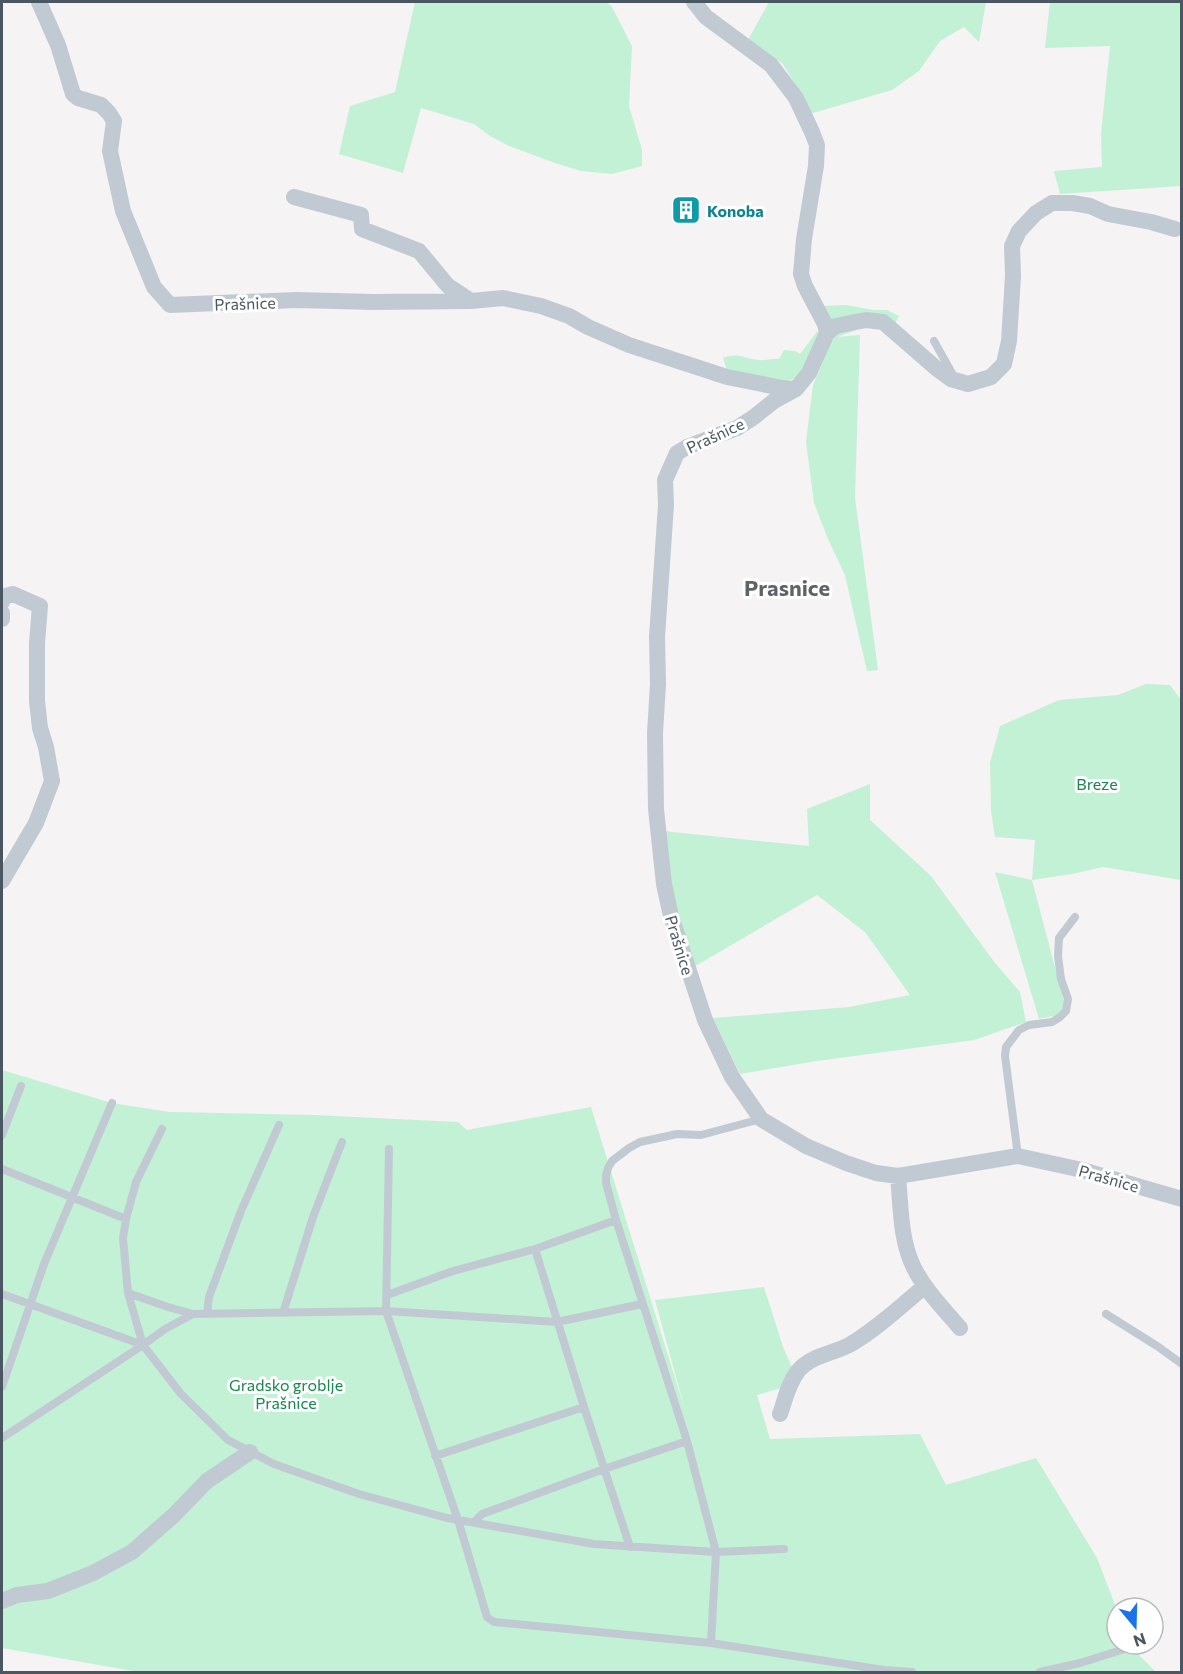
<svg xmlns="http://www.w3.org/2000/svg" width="1183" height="1674" font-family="Commissioner,sans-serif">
<rect width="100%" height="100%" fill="#f5f3f3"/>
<path fill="#c3f1d5" d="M 415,2 L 607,2 L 612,7 L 632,46 L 629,106 L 642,150 L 642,166 L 612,174 L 581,171 L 555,163 L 509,146 L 490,136 L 474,124 L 421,108 L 403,173 L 339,154 L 350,106 L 395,92 Z
M 769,2 L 986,2 L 979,42 L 964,27 L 940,41 L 919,71 L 892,90 L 806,115 L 797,87 L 783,64 L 748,40 Z
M 1050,2 L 1181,2 L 1181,186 L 1060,194 L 1054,171 L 1102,167 L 1101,134 L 1110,46 L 1045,48 Z
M 846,305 L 873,310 L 887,310 L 899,316 L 889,335 L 880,326 L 860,329 L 837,337 L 860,335 L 855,498 L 878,670 L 867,671 L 845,575 L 828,539 L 814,503 L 806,442 L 813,385 L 822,364 L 822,306 Z
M 819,329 L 814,352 L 806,376 L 772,384 L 728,373 L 723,358 C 740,352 743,359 759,360 C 766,361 772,358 779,359 L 784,350 L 795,351 L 800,354 Z
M 1146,684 L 1170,685 L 1181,700 L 1181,697 L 1181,880 L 1103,867 L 1072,874 L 1032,880 L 1067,1013 L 1039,1019 L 995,872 L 1032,880 L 1035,840 L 995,837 L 991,811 L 990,763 L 1000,726 L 1059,700 L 1118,695 Z
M 870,784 L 870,820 L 931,876 L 995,963 L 1020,992 L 1026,1022 L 974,1040 L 817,1061 L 740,1074 L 713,1018 L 849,1007 L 910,995 L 865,932 L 817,895 L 692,968 L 675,914 L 663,831 L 809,846 L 807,809 Z
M 2,1070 L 112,1103 L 169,1112 L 314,1115 L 458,1122 L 467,1130 L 591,1107 L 685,1410 L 655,1300 L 764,1287 L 783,1347 L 799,1383 L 757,1395 L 770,1439 L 920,1434 L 946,1485 L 1036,1458 L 1097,1558 L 1117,1610 L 1117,1644 L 1130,1644 L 1131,1647 L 1156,1672 L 139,1672 L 2,1648 Z"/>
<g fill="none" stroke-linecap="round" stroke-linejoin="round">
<path stroke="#c1cad2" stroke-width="8" d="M 934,341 L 953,375
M 162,1129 L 136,1182 L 126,1219 L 123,1238 L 128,1293 L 143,1345 L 181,1394 L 228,1440 L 274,1464 L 359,1494 L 447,1518 L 594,1544 L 716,1552 L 784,1549
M 2,1135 L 21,1086
M 389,1149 L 386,1311 L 458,1520 L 487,1617 L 494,1622 L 711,1643 L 884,1670 L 912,1672
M 1018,1156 L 1005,1056 L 1006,1047 L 1019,1030 L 1029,1025 L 1052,1022 L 1060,1017 L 1066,1011 L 1068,999 L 1061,979 L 1058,956 L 1059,938 L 1075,917
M 2,1169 L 126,1219
M 535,1249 L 584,1407
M 128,1293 L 168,1307 L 193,1314
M 2,1294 L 143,1345
M 387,1295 L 453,1271 L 535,1249 L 616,1220
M 283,1313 L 313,1217 L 342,1142
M 207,1314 L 209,1297 L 241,1211 L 279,1125
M 1106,1314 L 1157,1346 L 1182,1364
M 2,1387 L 44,1264 L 112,1103
M 2,1438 L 143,1345 L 165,1329 L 193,1314 L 386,1311 L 557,1322 L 642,1304
M 435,1456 L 584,1407 L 630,1547
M 474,1522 L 482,1514 L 604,1469 L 687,1441
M 711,1643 L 716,1552 L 687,1441 L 616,1220 L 606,1183 L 606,1176 L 608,1168 L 612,1161 L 629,1148 L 640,1142 L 677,1134 L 701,1135 L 761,1119
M 1040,1672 L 1080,1663 L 1131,1647"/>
<path stroke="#c1cad2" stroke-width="16" d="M 39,2 L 58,45 L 73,94 L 78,98 L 101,105 L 109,113 L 114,121 L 110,151 L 123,211 L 154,287 L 170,305 L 297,300 L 373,302 L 471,301 L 503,298 L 541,306 L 569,316 L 588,327 L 629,345 L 727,377 L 782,388 L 796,389
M 694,2 L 706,17 L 771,65 L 796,98 L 812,132 L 817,145 L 816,166 L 804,239 L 801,274 L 805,286 L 825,324 L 827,333 L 809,373 L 796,389 L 774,401 L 754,417 L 737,428 L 687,447 L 677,453 L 665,480 L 666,505 L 657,637 L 658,684 L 655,733 L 656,809 L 664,884 L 671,916 L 705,1020 L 732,1077 L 761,1119 L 806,1146 L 846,1163 L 876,1173 L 898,1176 L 1018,1156 L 1082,1170 L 1182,1199
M 294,197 L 361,215 L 362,229 L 419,251 L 448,286 L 471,301
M 827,333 L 836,326 L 850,323 L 866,320 L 883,322 L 936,368 L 951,379 L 968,384 L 991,377 L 1004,364 L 1009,341 L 1013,276 L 1012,246 L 1019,231 L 1036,213 L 1052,203 L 1072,203 L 1090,206 L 1108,214 L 1151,222 L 1175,229
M 2,602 L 3,597 L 13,594 L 40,606 L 37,643 L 37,701 L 40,728 L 46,747 L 52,781 L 36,823 L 2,881
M 2,613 L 2,619
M 898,1176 C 901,1207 900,1240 914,1268 C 925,1290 944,1309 960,1328
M 780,1414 C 785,1400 788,1384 798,1371 C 811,1355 833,1354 851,1344 C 878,1328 901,1306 925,1286
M 2,1601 L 17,1595 L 48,1591 L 93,1573 L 132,1552 L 174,1515 L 207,1481 L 250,1452"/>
</g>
<defs>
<g id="building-square" transform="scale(1.5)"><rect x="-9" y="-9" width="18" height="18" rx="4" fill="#0f9aa8" stroke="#fff"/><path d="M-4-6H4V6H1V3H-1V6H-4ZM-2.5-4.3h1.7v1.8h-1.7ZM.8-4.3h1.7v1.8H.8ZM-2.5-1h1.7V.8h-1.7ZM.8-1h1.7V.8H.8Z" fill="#fff"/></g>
</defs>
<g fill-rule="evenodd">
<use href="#building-square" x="686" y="210"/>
</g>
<g text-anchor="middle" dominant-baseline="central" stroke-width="6" stroke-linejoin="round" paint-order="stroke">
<g font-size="16" font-weight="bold" fill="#0d838f" stroke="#fff" text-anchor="start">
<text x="707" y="210">Konoba</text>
</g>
<g font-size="16" fill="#4a5661" stroke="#fff">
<text transform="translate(245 303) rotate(-2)">Prašnice</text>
<text transform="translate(715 435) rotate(-25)">Prašnice</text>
<text transform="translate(680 945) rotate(73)">Prašnice</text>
<text transform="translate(1109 1178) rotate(16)">Prašnice</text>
</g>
<g font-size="16" fill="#17864f" stroke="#fff">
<text x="1097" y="783">Breze</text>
<text x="286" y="1384">Gradsko groblje<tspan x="286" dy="18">Prašnice</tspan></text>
</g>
<g font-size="22" font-weight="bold" fill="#5f6368" stroke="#fff">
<text x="787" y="587">Prasnice</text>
</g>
</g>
<rect width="1183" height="1674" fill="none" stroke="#4a5661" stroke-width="6"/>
<g transform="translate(1135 1626) rotate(161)"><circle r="28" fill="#ffffff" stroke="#b7bbc0" stroke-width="1.5"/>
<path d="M0-4.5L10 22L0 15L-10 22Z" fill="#1a73e8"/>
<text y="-9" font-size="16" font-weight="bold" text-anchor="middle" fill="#4a5661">N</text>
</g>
</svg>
